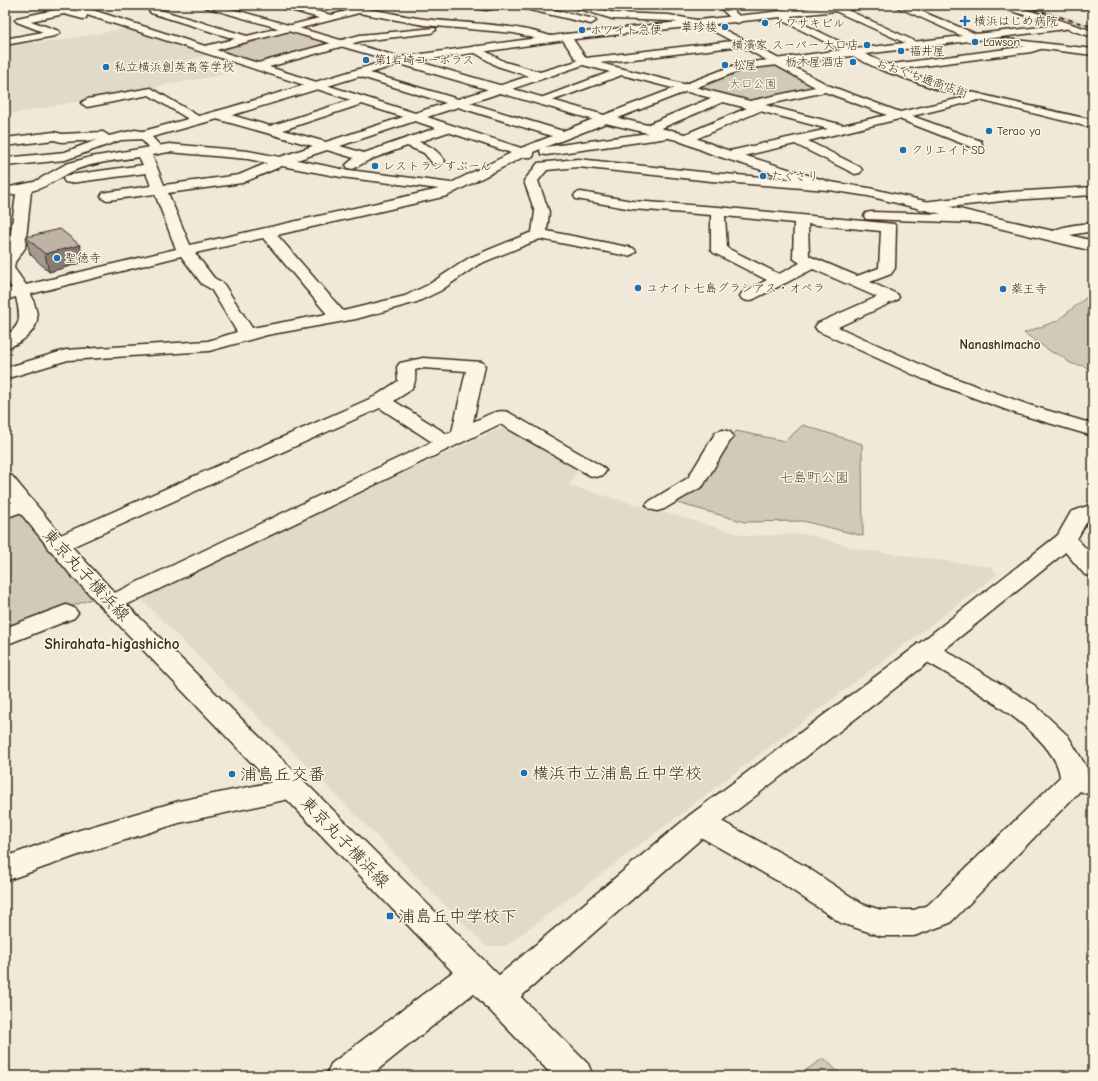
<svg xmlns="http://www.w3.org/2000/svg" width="1098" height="1081" font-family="'Comic Neue','Klee One',sans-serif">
<rect width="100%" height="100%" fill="#f0e9d9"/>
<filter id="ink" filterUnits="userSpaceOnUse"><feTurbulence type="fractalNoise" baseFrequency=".025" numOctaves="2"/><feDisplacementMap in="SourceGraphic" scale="8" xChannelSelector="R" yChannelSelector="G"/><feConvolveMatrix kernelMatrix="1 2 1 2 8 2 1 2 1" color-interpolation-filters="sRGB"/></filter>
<g filter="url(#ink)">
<path fill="#e1d9c9" d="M 129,28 L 211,54 L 188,61 L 226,74 L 5,115 L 5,44 L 50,42 Z
M 511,426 L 577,470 L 570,486 L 747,536 L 805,534 L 862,550 L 991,567 L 998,574 L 506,946 L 486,946 L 143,601 L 146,592 L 499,429 Z"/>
<path fill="#d2c9ba" stroke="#867a6c" d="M 288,31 L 332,43 L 258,64 L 216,50 Z
M 777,64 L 818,87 L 751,102 L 695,88 L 748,68 Z
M 1093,292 L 1093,368 L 1089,369 C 1081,364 1080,366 1073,364 C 1066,362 1061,353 1053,353 L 1024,333 L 1057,321 Z
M 803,425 L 862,444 L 863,536 L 803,521 L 745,522 L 674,502 L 703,483 L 736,431 L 785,441 Z
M 18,511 L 99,596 L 5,632 L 5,515 Z
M 824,1058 L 842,1076 L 797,1076 Z"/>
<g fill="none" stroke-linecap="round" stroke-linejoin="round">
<path fill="#aaa091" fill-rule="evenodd" d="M 1079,5 L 1093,5 L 1093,12 L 1082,9 Z"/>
<g stroke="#3b2a1e" stroke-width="3">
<path id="street" d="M 62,5 L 77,5 L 205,46 L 235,39 L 151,13 L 149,11 L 154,8 L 157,9 L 247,36 L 319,18 L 280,7 L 278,5 L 294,5 L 331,15 L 347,11 L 333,7 L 331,5 C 362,5 393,15 424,19 C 468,24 512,23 554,37 L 555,39 L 550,42 L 514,33 L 424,25 L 359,13 L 216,50 L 258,63 L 360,35 L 435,28 L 436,30 L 431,33 L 361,41 L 269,67 L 415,113 L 446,103 L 355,75 L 353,73 L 355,71 L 363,71 L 458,99 L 529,76 L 497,66 L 472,51 L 471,49 L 472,47 L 476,46 L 505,62 L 540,72 L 577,61 L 561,37 L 566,34 L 570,35 L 586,58 L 732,41 L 704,26 L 669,21 L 613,19 L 573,7 L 571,5 L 586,5 L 614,13 L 669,15 L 702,21 L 706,20 L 830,86 L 900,112 L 979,94 L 983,95 L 985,97 L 983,99 L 912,116 L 981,141 L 982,144 L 981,147 L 971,147 L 899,119 L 808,141 L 860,167 L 862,170 L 860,173 L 855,174 L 795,144 L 730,159 L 725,158 L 724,155 L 725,152 L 828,129 L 760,111 L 689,142 L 681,142 L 679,139 L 681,136 L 747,108 L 723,102 L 652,132 L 644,132 L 642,129 L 644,126 L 711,98 L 622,75 L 546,103 L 538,103 L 536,101 L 538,99 L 610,72 L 583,65 L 470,103 L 563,131 L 601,116 L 609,116 L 611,119 L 609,122 L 545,147 L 671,130 L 675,131 L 677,134 L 675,137 L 546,155 L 541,154 L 540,151 L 541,149 L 533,152 L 534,154 L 533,157 L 523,157 L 447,196 L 277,235 L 343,311 L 405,296 L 428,285 L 469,258 L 532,232 L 535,212 L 524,181 L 538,163 L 578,159 L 711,173 L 828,182 L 833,183 L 835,186 L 833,189 L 828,190 L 711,181 L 578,167 L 547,170 L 538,181 L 549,212 L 547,231 L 633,248 L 636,251 L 633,254 L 628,256 L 540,239 L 479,264 L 440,291 L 417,302 L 356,319 L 267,335 L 209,351 L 68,360 L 5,379 L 5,368 L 66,350 L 208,341 L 237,332 L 211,289 L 202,284 L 181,256 L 31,294 C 33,300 36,308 37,315 C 39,331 19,345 5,348 L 5,336 C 23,325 20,316 16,297 L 5,300 L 5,290 L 12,288 C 4,277 1,260 9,248 L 16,194 L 5,196 L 5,188 L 34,182 L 66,164 L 91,157 L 169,144 L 248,151 L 280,157 L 313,146 L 213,118 L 211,115 L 217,111 L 270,126 L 351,100 L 87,15 L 86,18 L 83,19 L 64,14 L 31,21 L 59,31 L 60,33 L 55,36 L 5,45 L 5,39 L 43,32 L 17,22 L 15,20 L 17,18 L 64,8 L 79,12 ZM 741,46 L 815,87 L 750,101 L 600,63 ZM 825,92 L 887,115 L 843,125 L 765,105 ZM 362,104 L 403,117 L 326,142 L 283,130 ZM 458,107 L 552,136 L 521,148 L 427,117 ZM 415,121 L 436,128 L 364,153 L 340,146 ZM 448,132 L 511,153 L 451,183 L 341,169 L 297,160 L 327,150 L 354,158 L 346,165 L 348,168 L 353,169 L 369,160 L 407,146 L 424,153 L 433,164 L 443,164 L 445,161 C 437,150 431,146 419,142 ZM 169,152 L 248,159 L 267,163 L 239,175 L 164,185 L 152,155 ZM 139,157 L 143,165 L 70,175 L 65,176 L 63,179 L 65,182 L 70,183 L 146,173 L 151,186 L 108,192 L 103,193 L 101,196 L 103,199 L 108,200 L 155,194 L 176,249 L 26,285 L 14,268 L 15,262 L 25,248 L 31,191 C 48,187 60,177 75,170 C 95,162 119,160 139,157 ZM 282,166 L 341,177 L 439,189 L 190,245 L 168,193 L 242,183 ZM 263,238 L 327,314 L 252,328 L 223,283 L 214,278 L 195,253 Z
M 468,5 L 503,5 L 501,7 L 486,10 L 470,7 Z
M 515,5 L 533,5 L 594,19 L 596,21 L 591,24 L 517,7 Z
M 717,5 L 728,5 L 743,20 L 738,23 L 735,22 Z
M 831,5 L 841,5 L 841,7 L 921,44 L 920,46 L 912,46 L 833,10 Z
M 997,5 L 1012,5 L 1093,31 L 1093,37 L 999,7 Z
M 1040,43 L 1044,44 L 1045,46 L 1044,48 L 1031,52 L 885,71 L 880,68 L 885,65 L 1029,46 Z
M 151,88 L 205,120 L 199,124 L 195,123 L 149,95 L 87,107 L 81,103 L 87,99 Z
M 135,130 L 148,132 L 150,135 L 144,139 L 121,140 L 65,160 L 5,166 L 5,158 L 65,152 L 97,140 L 62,142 L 54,140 L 5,146 L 5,138 L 54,132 L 62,134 L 103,132 L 109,136 Z
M 1093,187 L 1093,195 L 1010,200 L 923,210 L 918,209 L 916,206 L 918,203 L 923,202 L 1010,192 Z
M 581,192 L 632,201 L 718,207 L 894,224 L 896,227 L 895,268 L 891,274 L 870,282 L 897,294 L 899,297 L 897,300 L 838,327 L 935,371 L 1029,405 L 1093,424 L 1093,436 L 1015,413 L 923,379 L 818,331 L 815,327 L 818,323 L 877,297 L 813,269 L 754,299 L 748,301 L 742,299 L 740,296 L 742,293 L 767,280 L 714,253 L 711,250 L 711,215 L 632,209 L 576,199 L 574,196 L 576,193 ZM 725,216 L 794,223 L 793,258 L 800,263 L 779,274 L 727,248 ZM 808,224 L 881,231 L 879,268 L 857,276 L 809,256 Z
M 871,212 L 978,215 L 983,216 L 985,219 L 983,222 L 978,223 L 866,219 L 864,216 L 866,213 Z
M 1093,223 L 1093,231 L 1070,235 L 1054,240 L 1049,239 L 1047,236 C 1054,226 1081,224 1093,223 Z
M 423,358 L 482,362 L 485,366 L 473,422 C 485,417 495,409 508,412 L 603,467 L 606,471 L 603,475 L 596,477 L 589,475 L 500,424 L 120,608 L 112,611 L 104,608 L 100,603 L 104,598 L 432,442 L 380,408 L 65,550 L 57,552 L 49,550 L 46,545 L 49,540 L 374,397 L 398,381 L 397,367 L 400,363 ZM 423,368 L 466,371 L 452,432 L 447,434 L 394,401 C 409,390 417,391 415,370 Z
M 723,430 L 730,432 L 733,436 L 703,486 L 664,509 L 657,511 L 650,509 L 646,505 L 650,501 L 688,478 L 716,432 Z
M 23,499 L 30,501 L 34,505 L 30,509 L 5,518 L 5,505 Z
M 1093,504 L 1093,518 L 1087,521 L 1077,539 L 1093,556 L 1093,577 L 1085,575 L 1055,540 L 1071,512 Z
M 66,605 L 74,608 L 78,613 L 74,618 L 5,645 L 5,628 Z
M 926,642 L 935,644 L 1035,705 L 1068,736 L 1087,768 L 1087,773 L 1093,774 L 1093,796 L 1080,791 L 950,923 L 914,936 L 881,936 L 841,923 L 783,884 L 690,831 L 686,823 L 690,815 L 700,812 L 710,815 L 805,866 L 862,904 L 881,910 L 914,910 L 928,905 L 1060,777 C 1056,731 955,679 917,656 L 914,650 L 917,644 Z
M 293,778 L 303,782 L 307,789 L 303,796 L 179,823 L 87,852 L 5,881 L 5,857 L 80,830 L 179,801 Z
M 474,960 L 485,964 L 490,974 L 485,984 L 370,1076 L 326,1076 L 331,1064 L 463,964 Z"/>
</g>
<g stroke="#3b2a1e" stroke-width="3">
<path id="secondary" d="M 203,5 L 218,5 L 400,57 L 566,34 L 782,11 L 785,5 L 791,5 L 792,10 L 836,5 L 866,5 L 861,8 L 791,16 L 791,18 L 855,49 L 962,36 L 893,5 L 906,5 L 976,34 L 1069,24 L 1070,26 L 1065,29 L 865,54 C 936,89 1016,102 1093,120 L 1093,128 L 939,90 L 881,70 L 852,56 L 744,69 L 618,118 L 685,134 L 724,149 L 830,182 L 869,188 L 1066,234 L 1093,241 L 1093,251 L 868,196 L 823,189 L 714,155 L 677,140 L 601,122 L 400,64 L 236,114 L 152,137 L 164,150 L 158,154 L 153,153 L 138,135 L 140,132 L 228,108 L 389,60 L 205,7 ZM 781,17 L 783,21 L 841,50 L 738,64 L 604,115 L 416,61 L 566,40 Z
M 1006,39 L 1093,49 L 1093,55 L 1002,44 L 1001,42 L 1002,40 Z
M 1066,533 L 1074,535 L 1077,540 L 1074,545 L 925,665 L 710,831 L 509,1007 L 497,1012 L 485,1007 L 481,997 L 485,987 L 690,815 L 907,653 L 1058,535 Z"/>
</g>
<g stroke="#3b2a1e" stroke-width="3">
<path id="primary" d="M 5,474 L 12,476 L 61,535 L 113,591 L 588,1064 L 593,1076 L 553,1076 L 70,574 L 5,494 Z"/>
</g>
<use href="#street" fill="#fcf5e5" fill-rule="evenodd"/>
<use href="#secondary" fill="#fcf5e5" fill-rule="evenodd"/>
<use href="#primary" fill="#fcf5e5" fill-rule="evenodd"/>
<g stroke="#3b2a1e" stroke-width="2">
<path id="rail" d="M 1021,5 L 1093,27"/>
</g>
<use href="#rail" stroke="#fcf5e5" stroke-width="1.5" stroke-dasharray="4.5" stroke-linecap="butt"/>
</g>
<path fill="#a39a8d" stroke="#3b2a1e" d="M 26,237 L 84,262 L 49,272 L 30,254 Z"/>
<path fill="#857d73" stroke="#3b2a1e" d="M 80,245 L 84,262 L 49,272 L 45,254 Z"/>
<path fill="#beb3a4" stroke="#3b2a1e" d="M 60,229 L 80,245 L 45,254 L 26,237 Z"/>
</g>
<g fill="#1f6fb2" stroke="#fcf5e5" stroke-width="1.5">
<path d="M963 15h4v4h4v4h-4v4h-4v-4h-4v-4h4z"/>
<circle cx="765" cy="23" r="4"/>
<circle cx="725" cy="27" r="4"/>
<circle cx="582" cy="30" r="4"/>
<circle cx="975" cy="42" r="4"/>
<circle cx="867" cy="45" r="4"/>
<circle cx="901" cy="51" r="4"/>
<circle cx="366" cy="60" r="4"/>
<circle cx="853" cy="62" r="4"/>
<circle cx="725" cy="65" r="4"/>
<circle cx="106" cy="67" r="4"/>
<circle cx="989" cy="131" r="4"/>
<circle cx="903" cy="150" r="4"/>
<circle cx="375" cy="166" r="4"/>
<circle cx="763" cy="176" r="4"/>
<circle cx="57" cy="258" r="4"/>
<circle cx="638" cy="288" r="4"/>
<circle cx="1003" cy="289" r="4"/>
<circle cx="524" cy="773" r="4"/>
<circle cx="232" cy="774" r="4"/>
<rect x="386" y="912" width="8" height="8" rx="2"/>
</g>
<g text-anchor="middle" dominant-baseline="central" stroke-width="3" stroke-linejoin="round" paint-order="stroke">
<g font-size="12" fill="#3b2a1e" stroke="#fcf5e5" text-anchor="start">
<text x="974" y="21">横浜はじめ病院</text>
<text x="773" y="23">イワサキビル</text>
<text x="717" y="27" text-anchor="end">華珍楼</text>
<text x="590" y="30">ホワイト急便</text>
<text x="983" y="42">Lawson</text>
<text x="859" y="45" text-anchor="end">横濱家 スーパー 大口店</text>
<text x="909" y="51">福井屋</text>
<text x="374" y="60">第1岩崎コーポラス</text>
<text x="845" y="62" text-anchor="end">栃木屋酒店</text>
<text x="733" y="65">松屋</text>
<text x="114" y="67">私立横浜創英高等学校</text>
<text x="997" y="131">Terao ya</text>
<text x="911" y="150">クリエイトSD</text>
<text x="383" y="166">レストランすぷーん</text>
<text x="771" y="176">たぐさり</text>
<text x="65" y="258">聖徳寺</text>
<text x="646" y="288">ユナイト七島グラシアス・オペラ</text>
<text x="1011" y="289">薬王寺</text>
</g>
<g font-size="12" fill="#3b2a1e" stroke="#fcf5e5">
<text transform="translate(922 78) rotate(19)">おおぐち通商店街</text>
</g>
<g font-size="12" fill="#615245" stroke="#fcf5e5">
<text x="753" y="84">大口公園</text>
</g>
<g font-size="13" font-weight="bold" fill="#3b2a1e" stroke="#fcf5e5">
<text x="1000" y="344">Nanashimacho</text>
</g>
<g font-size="14" fill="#615245" stroke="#fcf5e5">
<text x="814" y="477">七島町公園</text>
</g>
<g font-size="15" font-weight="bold" fill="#3b2a1e" stroke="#fcf5e5">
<text x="112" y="644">Shirahata-higashicho</text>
</g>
<g font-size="17" fill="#3b2a1e" stroke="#fcf5e5">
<text transform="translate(86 575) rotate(47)">東京丸子横浜線</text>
<text transform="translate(345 842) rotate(46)">東京丸子横浜線</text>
</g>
<g font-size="17" fill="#3b2a1e" stroke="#fcf5e5" text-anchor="start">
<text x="532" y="773">横浜市立浦島丘中学校</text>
<text x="240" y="774">浦島丘交番</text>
<text x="398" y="916">浦島丘中学校下</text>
</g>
</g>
<rect width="1098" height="1081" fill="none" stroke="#fcf5e5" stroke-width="20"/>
<rect x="10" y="10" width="1078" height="1061" fill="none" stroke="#3b2a1e" stroke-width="1.5" filter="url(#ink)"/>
</svg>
